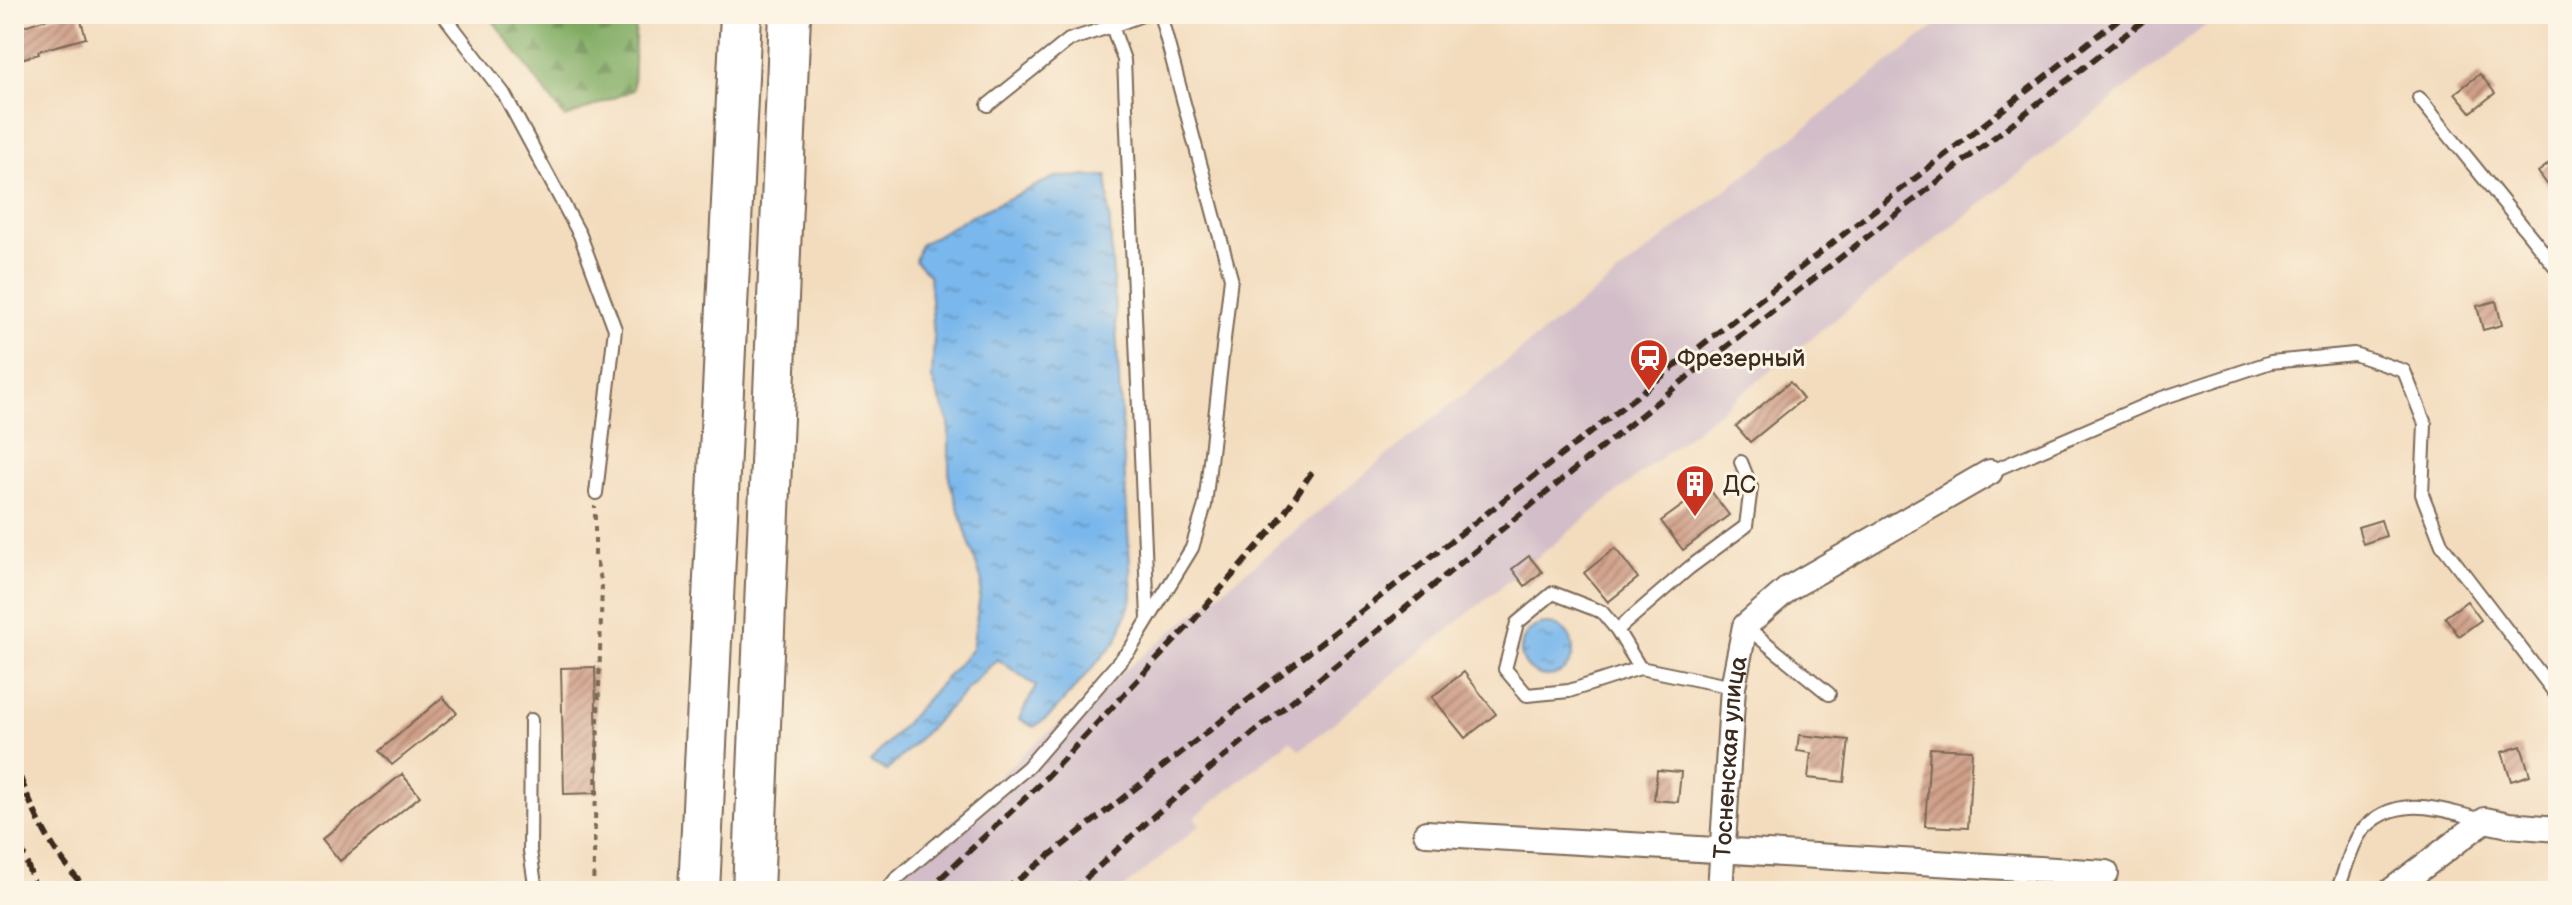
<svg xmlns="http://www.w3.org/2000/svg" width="2572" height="905" font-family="'Balsamiq Sans',sans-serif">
<defs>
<pattern id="forest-firs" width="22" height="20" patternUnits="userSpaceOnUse" patternTransform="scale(2)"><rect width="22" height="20" fill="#7eaa61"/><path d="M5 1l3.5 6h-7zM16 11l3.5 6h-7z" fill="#688b4f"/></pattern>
<pattern id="water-ripples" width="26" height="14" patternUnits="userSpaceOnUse" patternTransform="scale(2)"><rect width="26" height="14" fill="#79b7ec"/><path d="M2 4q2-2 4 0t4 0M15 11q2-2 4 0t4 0" fill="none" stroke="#6495bf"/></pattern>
<pattern id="building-hatch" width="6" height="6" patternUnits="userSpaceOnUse" patternTransform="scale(2)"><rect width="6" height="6" fill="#cf9e87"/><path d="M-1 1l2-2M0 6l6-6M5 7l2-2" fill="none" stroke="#a9816e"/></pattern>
</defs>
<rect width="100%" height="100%" fill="#fcf5e5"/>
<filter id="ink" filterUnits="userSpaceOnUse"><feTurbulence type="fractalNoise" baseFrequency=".0125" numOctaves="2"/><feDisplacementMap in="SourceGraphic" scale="16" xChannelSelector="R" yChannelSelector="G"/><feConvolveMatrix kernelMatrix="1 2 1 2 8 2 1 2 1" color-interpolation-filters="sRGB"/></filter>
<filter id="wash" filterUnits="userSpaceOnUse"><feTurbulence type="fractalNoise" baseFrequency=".006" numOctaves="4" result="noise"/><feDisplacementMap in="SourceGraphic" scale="32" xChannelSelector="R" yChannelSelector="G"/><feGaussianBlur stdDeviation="1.8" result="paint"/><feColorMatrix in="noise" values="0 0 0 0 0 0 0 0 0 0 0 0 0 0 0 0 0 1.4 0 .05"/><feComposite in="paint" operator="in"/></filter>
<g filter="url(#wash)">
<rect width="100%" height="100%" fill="#f3dcbd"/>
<path fill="#d2bdc8" d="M 1951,14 L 2220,14 L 1639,475 L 1300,750 L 1290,740 L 1195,817 L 1200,825 L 1120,891 L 879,891 L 1026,751 L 1422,427 Z"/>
<path fill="url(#forest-firs)" stroke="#5c6a40" stroke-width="2" d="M 488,14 L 636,14 L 633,90 L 565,118 Z"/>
<path fill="url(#water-ripples)" stroke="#5a7085" stroke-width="2" d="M 1107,176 L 1132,598 L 1117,640 L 1051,715 L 1034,727 L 1019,719 L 1036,686 L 997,659 L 887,771 L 870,762 L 972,649 L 982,582 L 949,479 L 949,423 L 932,379 L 934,337 L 929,275 L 915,261 L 920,245 L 967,218 L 1055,177 Z
M1521 650a26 26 0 1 1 52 0a26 26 0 1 1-52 0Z"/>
<g id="blocks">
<path fill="url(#building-hatch)" d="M 63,14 L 79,14 L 86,38 L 38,51 L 39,54 L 14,61 L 14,29 Z
M 2480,74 L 2495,93 L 2471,112 L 2455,93 Z
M 2558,157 L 2558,199 L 2538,172 Z
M 2496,301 L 2502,325 L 2483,330 L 2477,306 Z
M 1790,382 L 1803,399 L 1750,442 L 1736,426 Z
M 1708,487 L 1729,515 L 1683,550 L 1661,521 Z
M 2381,520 L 2386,536 L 2363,544 L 2358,527 Z
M 1615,548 L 1638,578 L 1608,602 L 1584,573 Z
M 1529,556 L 1542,572 L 1525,586 L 1512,569 Z
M 2467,601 L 2481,620 L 2459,636 L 2445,617 Z
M 595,667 L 598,793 L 564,794 L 561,668 Z
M 1464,672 L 1496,714 L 1465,738 L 1432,697 Z
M 443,697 L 457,713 L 392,765 L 379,751 Z
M 1799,735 L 1849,740 L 1844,782 L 1808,778 L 1811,753 L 1797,751 Z
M 2521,746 L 2530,775 L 2511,781 L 2502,752 Z
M 1930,748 L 1972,750 L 1968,828 L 1925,826 Z
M 1657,770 L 1681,772 L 1678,802 L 1654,800 Z
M 402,774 L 420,796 L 340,861 L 322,839 Z"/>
</g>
</g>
<g filter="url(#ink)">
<use href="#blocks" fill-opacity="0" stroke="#7b6856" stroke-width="2"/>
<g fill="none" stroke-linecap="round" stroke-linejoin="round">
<g stroke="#7b6856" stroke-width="16">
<path id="service" d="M 14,14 L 16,14
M 443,14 L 504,94 L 580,235 L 615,329 L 596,493
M 1112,26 L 1145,14
M 2419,98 L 2558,270
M 988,105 L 1069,40 L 1112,26 L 1124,60 L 1148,618
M 1990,472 L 2159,399 L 2271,362 L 2354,354 L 2404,371 L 2425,424 L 2422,494 L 2442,545 L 2558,697
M 1745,626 L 1829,694
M 1617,630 L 1689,568 L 1746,526 L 1751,487 L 1741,462
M 1640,668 L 1617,630 L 1602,612 L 1553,593 L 1517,623 L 1505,669 L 1527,695 L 1569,691 L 1640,668 L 1733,687
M 531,720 L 530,851 L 536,891
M 886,891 L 895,880 L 1028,767 L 1131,648 L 1192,548 L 1205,505 L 1231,278 L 1160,14
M 2337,891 C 2344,875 2351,845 2361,832 C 2396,791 2440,810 2484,820"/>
</g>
<g stroke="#7b6856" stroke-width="28">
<g id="minor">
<path d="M 1426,833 L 2106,873"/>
<path id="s1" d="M 1720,891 L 1733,687 L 1745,626 L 1789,588 L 1990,472"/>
<path d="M 2391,891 L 2485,820 L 2509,825 L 2558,829"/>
</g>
</g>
<g stroke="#7b6856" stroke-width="44">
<path id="trunk" d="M 699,891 L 741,14
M 753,891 L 790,14"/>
</g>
<path stroke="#7b6856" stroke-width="4" stroke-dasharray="6 6" stroke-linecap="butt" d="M 593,891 L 602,584 L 595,555 L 595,506"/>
<use href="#service" stroke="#fff" stroke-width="12"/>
<use href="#minor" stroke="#fff" stroke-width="24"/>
<use href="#trunk" stroke="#fff" stroke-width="40"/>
<path stroke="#3b2a1e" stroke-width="6" stroke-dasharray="12 6" stroke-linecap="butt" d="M 14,761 C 31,808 52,856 89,891
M 14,829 L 37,891
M 927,891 L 1040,784 L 1193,621 L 1276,525 L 1312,472
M 1004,891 L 2125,14
M 1072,891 L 1156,814 L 1242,742 L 1684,380 L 2152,14"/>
</g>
</g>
<defs>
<g id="station-pin" transform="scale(2)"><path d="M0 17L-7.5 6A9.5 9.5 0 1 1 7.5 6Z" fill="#c8321e" stroke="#fcf5e5"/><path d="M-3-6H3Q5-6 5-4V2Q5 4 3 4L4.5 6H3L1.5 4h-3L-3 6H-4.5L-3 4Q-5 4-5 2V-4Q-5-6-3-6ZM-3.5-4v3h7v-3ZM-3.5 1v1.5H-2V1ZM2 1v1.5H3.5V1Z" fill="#fff"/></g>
<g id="building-pin" transform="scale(2)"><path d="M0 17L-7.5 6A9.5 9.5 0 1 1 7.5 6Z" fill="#c8321e" stroke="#fcf5e5"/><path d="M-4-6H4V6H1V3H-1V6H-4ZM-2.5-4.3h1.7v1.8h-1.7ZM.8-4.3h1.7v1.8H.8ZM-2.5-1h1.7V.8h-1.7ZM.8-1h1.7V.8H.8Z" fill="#fff"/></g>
</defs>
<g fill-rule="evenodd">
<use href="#station-pin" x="1649" y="358"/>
<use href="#building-pin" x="1695" y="484"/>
</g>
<g text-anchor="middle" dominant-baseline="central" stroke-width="6" stroke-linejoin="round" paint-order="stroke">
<g font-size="24" fill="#3b2a1e" stroke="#fcf5e5" text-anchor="start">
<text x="1677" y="358">Фрезерный</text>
<text x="1723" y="484">ДС</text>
</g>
<g font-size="24" fill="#3b2a1e" stroke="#fcf5e5">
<text stroke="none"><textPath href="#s1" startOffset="134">Тосненская улица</textPath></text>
</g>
</g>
<rect width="2572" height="905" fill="none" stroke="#fcf5e5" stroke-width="48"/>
</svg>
